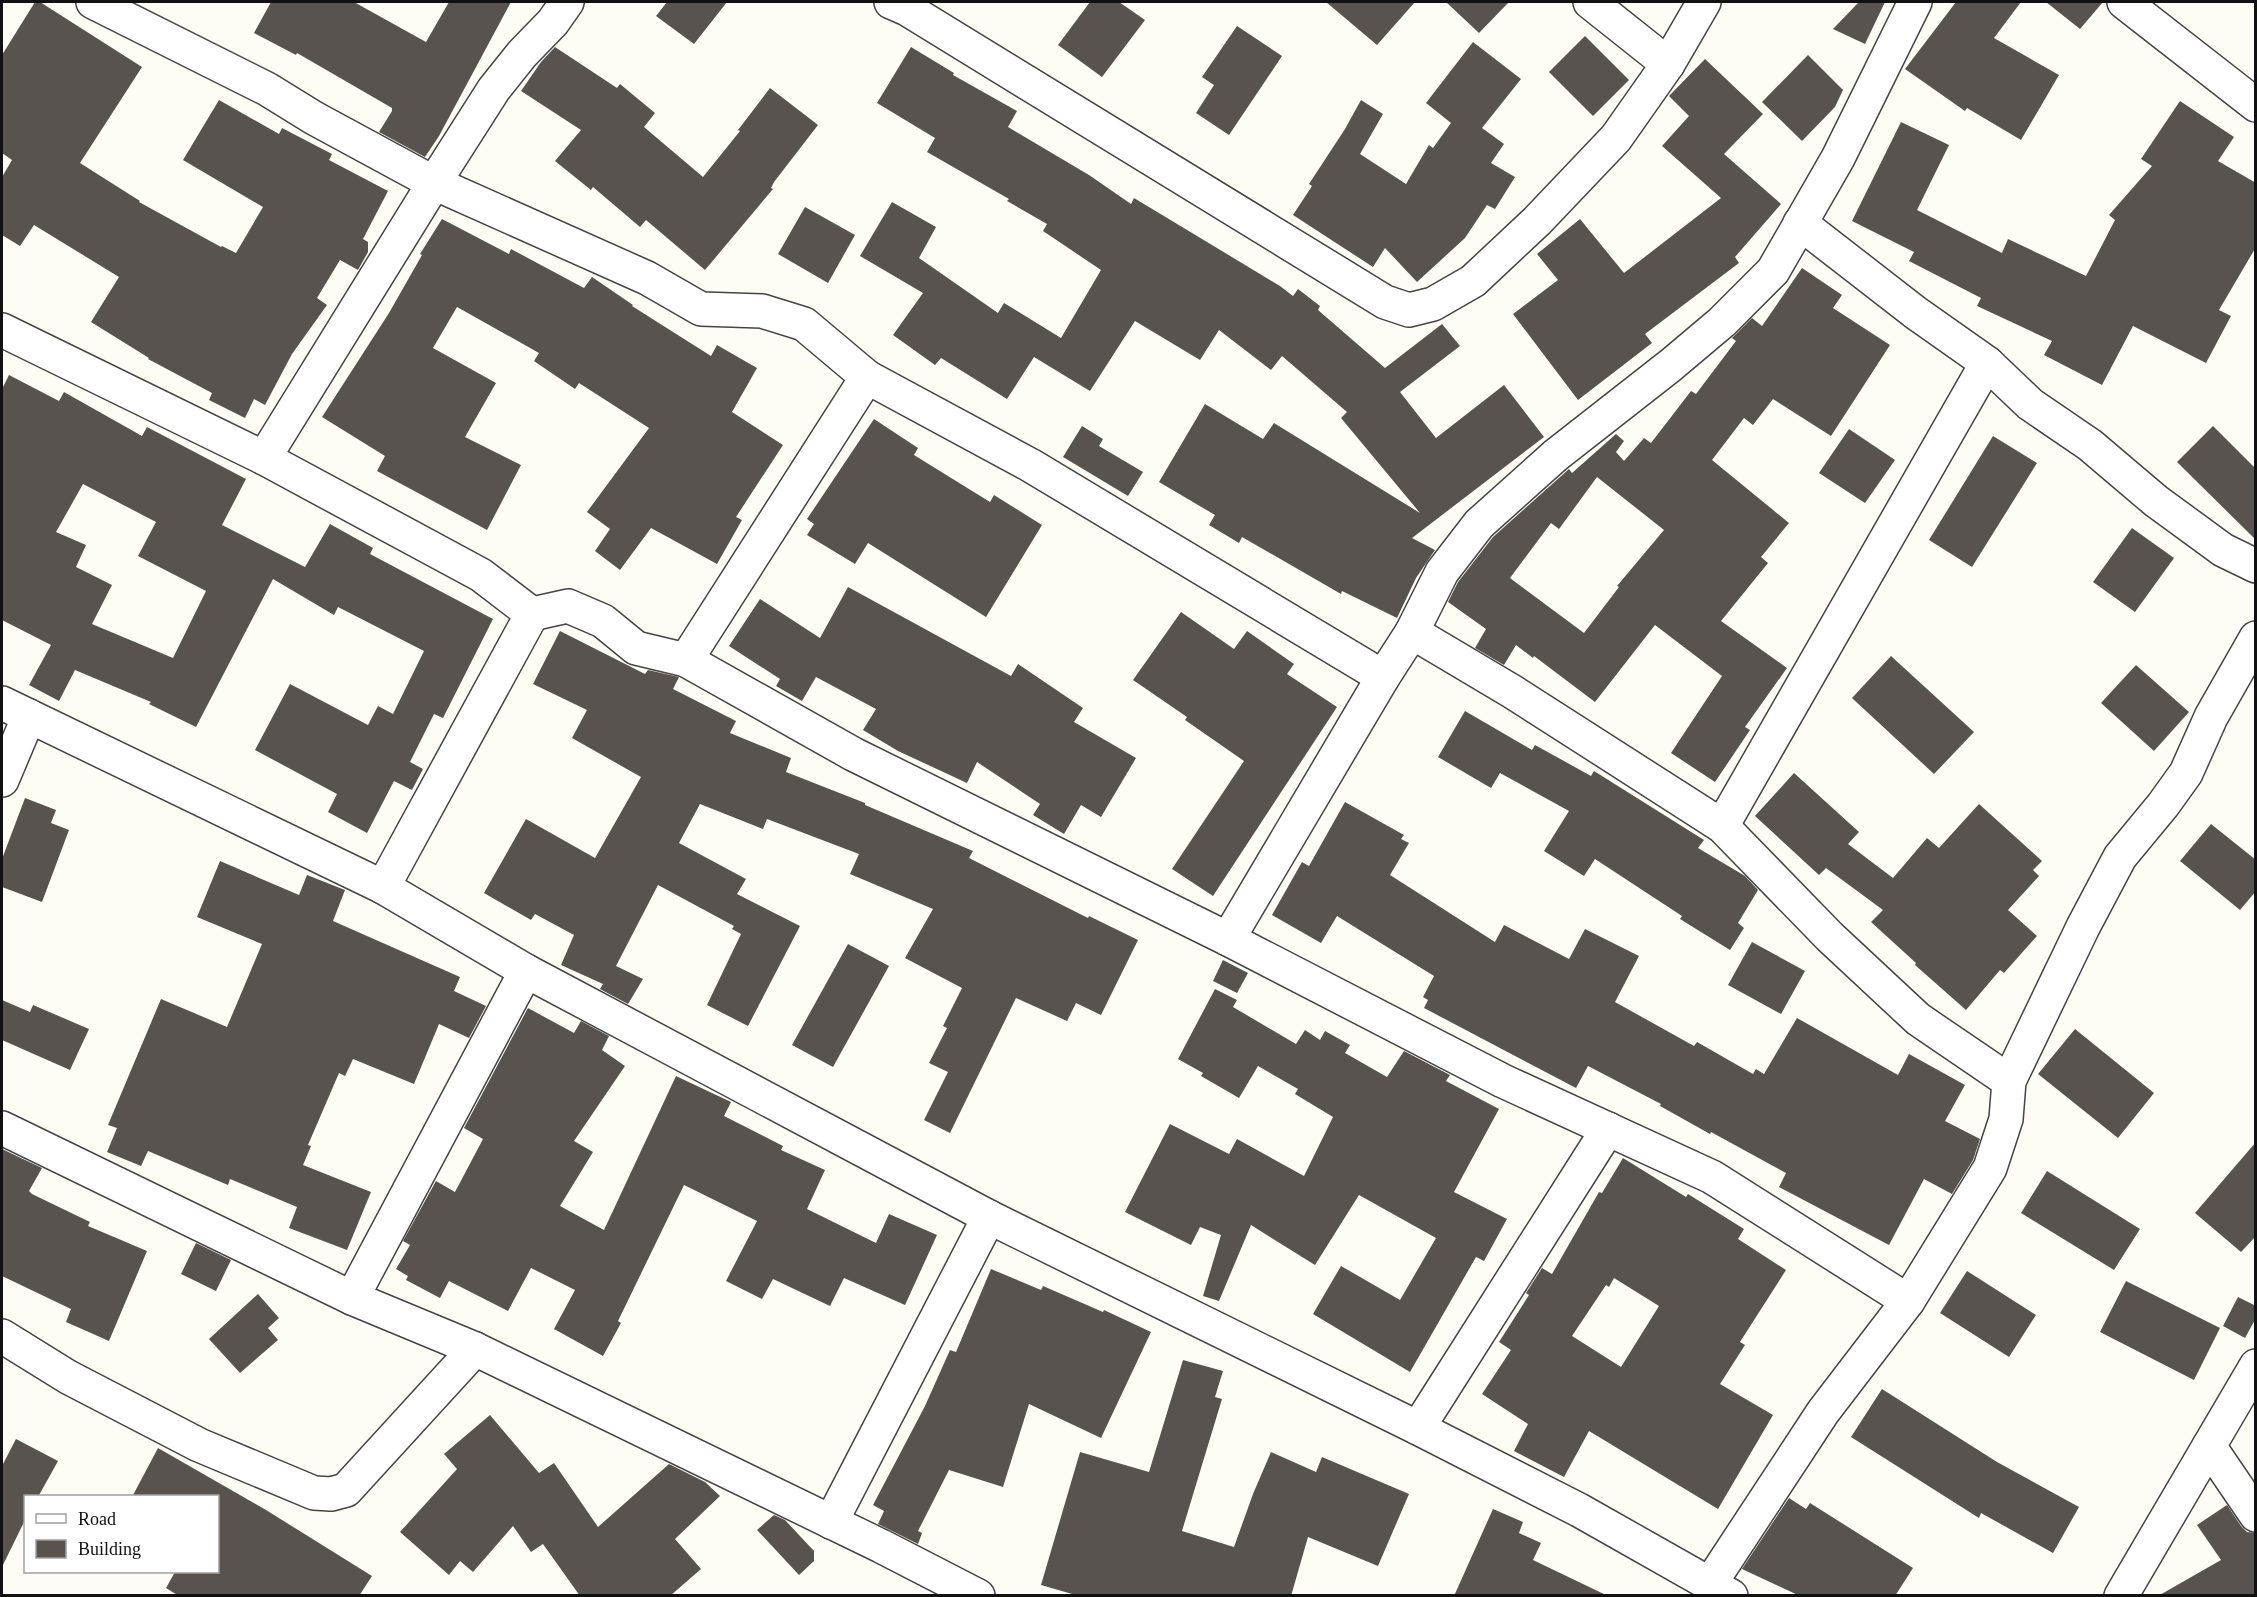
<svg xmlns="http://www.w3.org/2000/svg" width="2257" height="1597" viewBox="0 0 2257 1597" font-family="'Times New Roman',serif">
<rect width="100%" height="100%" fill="#fefdf5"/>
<g fill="#58534e" fill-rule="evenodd">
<path d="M 35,2 L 40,2 L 142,67 L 80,163 L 140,201 L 139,202 L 221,247 L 222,246 L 236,253 L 263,207 L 183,160 L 219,100 L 279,134 L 282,128 L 332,154 L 329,160 L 388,191 L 363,239 L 368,242 L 368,252 L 358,270 L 340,260 L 317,298 L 327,305 L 292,354 L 265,405 L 254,399 L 245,418 L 209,400 L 212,393 L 148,359 L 149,358 L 91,322 L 119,277 L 34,225 L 20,246 L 2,235 L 2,177 L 12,160 L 2,153 L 2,55 Z"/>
<path d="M 271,2 L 354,2 L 426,42 L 449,2 L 511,2 L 439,136 L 425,157 L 379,132 L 392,111 L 392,108 L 297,53 L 296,55 L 254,33 Z"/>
<path d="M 667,2 L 727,2 L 694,44 L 656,16 Z"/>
<path d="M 1090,2 L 1119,2 L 1145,20 L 1102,77 L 1058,45 Z"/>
<path d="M 1326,2 L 1415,2 L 1377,45 Z"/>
<path d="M 1446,2 L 1509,2 L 1479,33 Z"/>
<path d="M 1859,2 L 1885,2 L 1865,44 L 1833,29 Z"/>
<path d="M 1956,2 L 2021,2 L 1994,38 L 2059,75 L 2021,140 L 1967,108 L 1965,111 L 1905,69 Z"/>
<path d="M 2046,2 L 2103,2 L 2080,29 Z"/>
<path d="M 1237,26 L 1282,56 L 1229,135 L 1196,113 L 1214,85 L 1202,77 Z"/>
<path d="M 1585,36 L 1629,80 L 1593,116 L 1549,72 Z"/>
<path d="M 1473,42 L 1521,79 L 1482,128 L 1504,144 L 1491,163 L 1515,177 L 1495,209 L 1487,205 L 1465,238 L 1417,282 L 1385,248 L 1373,267 L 1293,215 L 1312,186 L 1309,184 L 1345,129 L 1361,100 L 1383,114 L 1360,154 L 1406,184 L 1429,145 L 1433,148 L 1451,123 L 1426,103 Z"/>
<path d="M 555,47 L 617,88 L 620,84 L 655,113 L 644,127 L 703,177 L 740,131 L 738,130 L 770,88 L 818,125 L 774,182 L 771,188 L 773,189 L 705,270 L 646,220 L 640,227 L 593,187 L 591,190 L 555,161 L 581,130 L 521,91 L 541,62 Z"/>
<path d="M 911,47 L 954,73 L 953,75 L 1017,111 L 1008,127 L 1089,175 L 1131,204 L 1134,198 L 1280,286 L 1293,296 L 1298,289 L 1320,306 L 1318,310 L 1385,368 L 1442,324 L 1460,346 L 1400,392 L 1436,438 L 1504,385 L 1544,437 L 1412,538 L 1435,550 L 1416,578 L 1397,618 L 1342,591 L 1341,594 L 1242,537 L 1239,543 L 1209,525 L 1215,515 L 1159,482 L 1205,404 L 1263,439 L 1274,423 L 1420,513 L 1341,418 L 1347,412 L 1282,356 L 1271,370 L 1219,330 L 1200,360 L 1135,321 L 1090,391 L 1034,357 L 1007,399 L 941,358 L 935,365 L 893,335 L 923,293 L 860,256 L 892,202 L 936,227 L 919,258 L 998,313 L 1004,303 L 1061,338 L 1101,270 L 1043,231 L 1047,224 L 1007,201 L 1009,199 L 927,152 L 935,138 L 877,103 Z"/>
<path d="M 1808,55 L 1843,90 L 1835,107 L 1802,141 L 1762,102 Z"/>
<path d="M 1705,59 L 1763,114 L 1724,154 L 1781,204 L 1735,257 L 1739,263 L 1645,334 L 1652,343 L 1578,400 L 1513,314 L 1558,280 L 1537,254 L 1580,219 L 1624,273 L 1721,198 L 1662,146 L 1689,116 L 1669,96 Z"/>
<path d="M 2180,101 L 2234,137 L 2218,161 L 2256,183 L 2256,247 L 2219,310 L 2231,316 L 2206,363 L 2133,326 L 2102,385 L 2044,355 L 2052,341 L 1977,306 L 1981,298 L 1909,261 L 1914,252 L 1852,221 L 1901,122 L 1949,145 L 1917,210 L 2002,253 L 2008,239 L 2086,276 L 2115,220 L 2109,215 L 2152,166 L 2141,159 Z"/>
<path d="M 805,207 L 855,235 L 828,283 L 778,254 Z"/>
<path d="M 442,219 L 509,254 L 511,249 L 584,288 L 592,277 L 633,305 L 632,306 L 711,356 L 717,345 L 757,368 L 732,412 L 783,445 L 736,517 L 742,520 L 717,564 L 651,528 L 620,570 L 595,551 L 610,529 L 587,512 L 649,428 L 579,383 L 575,389 L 534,361 L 539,353 L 457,307 L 433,348 L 496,383 L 465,437 L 521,465 L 487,530 L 377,471 L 385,456 L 322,417 L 389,313 L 422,255 L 420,254 Z"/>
<path d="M 1802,268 L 1842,295 L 1833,308 L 1890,345 L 1831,436 L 1773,399 L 1753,425 L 1744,418 L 1712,460 L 1789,523 L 1761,557 L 1768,563 L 1721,621 L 1787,668 L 1745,727 L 1750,730 L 1715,782 L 1671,753 L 1722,676 L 1655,625 L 1595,702 L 1534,656 L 1533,658 L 1516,645 L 1504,665 L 1475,648 L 1486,629 L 1448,602 L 1458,582 L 1493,537 L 1569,469 L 1572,473 L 1616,434 L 1624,441 L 1616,452 L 1624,461 L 1644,438 L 1651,443 L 1691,391 L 1696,394 L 1736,341 L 1732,338 L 1752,318 L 1762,326 ZM 1597,477 L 1664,530 L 1617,586 L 1619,587 L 1584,633 L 1510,578 L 1551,523 L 1559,529 Z"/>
<path d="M 9,375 L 59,401 L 64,392 L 142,436 L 147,427 L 246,479 L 222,525 L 305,567 L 330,524 L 373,548 L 370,554 L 493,619 L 443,718 L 434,714 L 410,762 L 423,769 L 412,790 L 394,781 L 367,833 L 328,812 L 337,794 L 255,750 L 290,684 L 368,725 L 378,706 L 393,714 L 424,651 L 338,607 L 334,615 L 273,579 L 196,727 L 149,704 L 151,702 L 75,670 L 59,701 L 29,685 L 51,645 L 2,620 L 2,389 ZM 83,484 L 156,522 L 138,556 L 206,591 L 173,658 L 92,624 L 112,585 L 76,567 L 86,545 L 56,532 Z"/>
<path d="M 874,419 L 918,448 L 914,455 L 990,502 L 994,495 L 1042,525 L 986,617 L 868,543 L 855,564 L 807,535 L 814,524 L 807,519 Z"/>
<path d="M 1082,426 L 1103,439 L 1099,446 L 1143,472 L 1128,496 L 1063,457 Z"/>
<path d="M 2213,426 L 2256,469 L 2256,540 L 2177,462 Z"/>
<path d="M 1849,429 L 1895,460 L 1865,503 L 1819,473 Z"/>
<path d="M 1993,436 L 2037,463 L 1972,567 L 1929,540 Z"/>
<path d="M 2132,528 L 2174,558 L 2135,612 L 2093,582 Z"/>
<path d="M 848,587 L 1011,676 L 1018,664 L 1083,708 L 1074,722 L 1136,758 L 1101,817 L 1081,805 L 1064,834 L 1033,815 L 1040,804 L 977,762 L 967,783 L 898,751 L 863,730 L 876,709 L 816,677 L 802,701 L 776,686 L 780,679 L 729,646 L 760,599 L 820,638 Z"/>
<path d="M 1181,612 L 1234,649 L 1247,631 L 1294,664 L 1287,674 L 1337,707 L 1213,896 L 1172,869 L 1244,761 L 1185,720 L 1187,717 L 1133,680 Z"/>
<path d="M 560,631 L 645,674 L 648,670 L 679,677 L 673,689 L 736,721 L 730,733 L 791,758 L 786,772 L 865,803 L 865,805 L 973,851 L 969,858 L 1088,918 L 1089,916 L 1138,940 L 1101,1015 L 1076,1003 L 1067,1021 L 1016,998 L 950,1133 L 924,1120 L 948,1072 L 929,1063 L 947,1028 L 943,1026 L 962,988 L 905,958 L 933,909 L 850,874 L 859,854 L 767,819 L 763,829 L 700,804 L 679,843 L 746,879 L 737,894 L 800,926 L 748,1026 L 707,1005 L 741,934 L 732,929 L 734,926 L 658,885 L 616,966 L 643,979 L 628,1004 L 600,989 L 603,984 L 561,965 L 574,935 L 535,914 L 531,920 L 484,893 L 526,819 L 595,858 L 641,777 L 572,738 L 587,710 L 533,684 Z"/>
<path d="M 1891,656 L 1974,732 L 1934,774 L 1852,698 Z"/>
<path d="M 2136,665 L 2189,712 L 2154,751 L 2101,703 Z"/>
<path d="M 1465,711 L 1532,750 L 1535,745 L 1591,776 L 1594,771 L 1704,840 L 1698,848 L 1745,876 L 1758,890 L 1738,923 L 1744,928 L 1730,950 L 1680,919 L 1682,916 L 1595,859 L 1584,876 L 1544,851 L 1569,811 L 1500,773 L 1491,788 L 1438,757 Z"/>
<path d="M 1794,773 L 1859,832 L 1848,844 L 1893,878 L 1927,838 L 1939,848 L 1979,804 L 2042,861 L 2033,870 L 2039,876 L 2008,910 L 2037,936 L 2004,973 L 2000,970 L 1966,1010 L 1915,965 L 1916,963 L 1871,922 L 1883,910 L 1826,868 L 1819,875 L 1755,816 Z"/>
<path d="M 25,798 L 56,810 L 51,823 L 69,830 L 42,902 L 2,887 L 2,859 Z"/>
<path d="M 1345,802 L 1404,835 L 1401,839 L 1409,843 L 1390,875 L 1495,942 L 1504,925 L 1569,959 L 1585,929 L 1639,956 L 1615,1002 L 1694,1046 L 1697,1042 L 1753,1074 L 1756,1069 L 1764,1074 L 1797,1018 L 1898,1075 L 1909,1054 L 1965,1085 L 1945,1121 L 1980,1139 L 1973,1160 L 1952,1194 L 1924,1179 L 1889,1245 L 1779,1187 L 1786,1173 L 1711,1132 L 1710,1134 L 1660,1106 L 1661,1104 L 1588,1066 L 1576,1088 L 1424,1008 L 1428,1000 L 1423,997 L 1434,976 L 1337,916 L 1321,943 L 1272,915 L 1302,862 L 1309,866 Z"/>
<path d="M 2211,824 L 2256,860 L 2256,891 L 2240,910 L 2180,861 Z"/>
<path d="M 220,861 L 299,895 L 307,875 L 345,890 L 333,921 L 460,977 L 454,991 L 486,1006 L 469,1038 L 439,1024 L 414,1084 L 353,1059 L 345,1076 L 339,1073 L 308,1145 L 311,1146 L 303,1165 L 371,1192 L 347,1250 L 289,1228 L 297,1207 L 230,1179 L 228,1185 L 148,1151 L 141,1166 L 107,1152 L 117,1128 L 108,1125 L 161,999 L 227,1027 L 262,944 L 197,917 Z"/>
<path d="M 1752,942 L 1805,971 L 1781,1014 L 1728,985 Z"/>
<path d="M 848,944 L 889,966 L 833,1067 L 792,1045 Z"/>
<path d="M 1223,960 L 1248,973 L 1237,993 L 1213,981 Z"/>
<path d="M 1215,989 L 1237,1000 L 1233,1007 L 1296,1044 L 1305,1030 L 1320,1040 L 1325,1031 L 1350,1045 L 1345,1053 L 1387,1077 L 1404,1051 L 1450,1075 L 1446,1081 L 1499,1109 L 1454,1192 L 1507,1219 L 1484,1261 L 1476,1257 L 1410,1372 L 1313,1314 L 1341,1266 L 1400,1300 L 1436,1238 L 1359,1195 L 1315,1265 L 1251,1225 L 1219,1301 L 1203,1296 L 1221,1235 L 1200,1227 L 1191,1245 L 1125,1212 L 1170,1124 L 1229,1154 L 1237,1139 L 1304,1176 L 1333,1117 L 1295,1094 L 1298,1089 L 1258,1066 L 1239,1098 L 1201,1076 L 1203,1073 L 1178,1059 Z"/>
<path d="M 2,1000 L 30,1012 L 33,1005 L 89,1029 L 70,1070 L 2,1040 Z"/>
<path d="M 528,1008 L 574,1033 L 581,1021 L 609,1036 L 602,1050 L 625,1066 L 574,1141 L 593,1152 L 560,1206 L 604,1230 L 676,1076 L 731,1102 L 724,1116 L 783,1146 L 781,1150 L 825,1170 L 807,1209 L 876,1243 L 889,1214 L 937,1235 L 905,1305 L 844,1278 L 830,1306 L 773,1279 L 762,1299 L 726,1281 L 757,1221 L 684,1185 L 618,1321 L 621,1323 L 603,1356 L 554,1329 L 575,1290 L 531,1268 L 508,1311 L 449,1281 L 440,1298 L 406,1280 L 408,1276 L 396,1269 L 410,1245 L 403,1241 L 436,1181 L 455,1192 L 483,1139 L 464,1128 Z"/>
<path d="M 2075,1029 L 2154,1093 L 2118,1138 L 2038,1074 Z"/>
<path d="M 2256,1142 L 2256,1236 L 2241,1252 L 2195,1213 Z"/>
<path d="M 2,1149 L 42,1168 L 29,1191 L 32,1194 L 90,1222 L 88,1226 L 147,1251 L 109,1341 L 66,1322 L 71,1309 L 2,1276 Z"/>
<path d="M 1623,1158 L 1686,1197 L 1688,1194 L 1744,1229 L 1738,1239 L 1786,1270 L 1740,1342 L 1745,1345 L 1720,1384 L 1773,1415 L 1718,1509 L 1589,1431 L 1564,1477 L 1514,1451 L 1528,1424 L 1482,1394 L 1511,1350 L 1499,1342 L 1529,1295 L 1526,1293 L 1542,1268 L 1552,1274 L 1599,1192 L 1602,1193 ZM 1614,1278 L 1659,1306 L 1621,1367 L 1572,1336 L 1606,1285 L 1609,1287 Z"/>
<path d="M 2047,1171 L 2140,1229 L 2114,1270 L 2021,1213 Z"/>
<path d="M 196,1243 L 231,1260 L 216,1291 L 181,1274 Z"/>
<path d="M 991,1269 L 1041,1290 L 1043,1286 L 1103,1312 L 1104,1310 L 1151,1332 L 1101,1438 L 1029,1404 L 1003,1487 L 949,1470 L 918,1531 L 922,1533 L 918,1544 L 878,1524 L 884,1511 L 873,1505 L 925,1406 L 950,1350 L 956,1352 Z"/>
<path d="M 1967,1271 L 2036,1315 L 2009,1357 L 1940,1313 Z"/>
<path d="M 2126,1281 L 2220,1328 L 2194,1380 L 2100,1332 Z"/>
<path d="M 258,1294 L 279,1318 L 268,1328 L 278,1340 L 240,1373 L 209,1339 Z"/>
<path d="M 2238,1297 L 2256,1306 L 2256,1318 L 2245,1338 L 2223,1326 Z"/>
<path d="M 1183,1360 L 1223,1371 L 1215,1397 L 1222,1399 L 1182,1531 L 1234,1547 L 1253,1494 L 1271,1452 L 1316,1472 L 1322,1457 L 1409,1494 L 1378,1566 L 1308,1537 L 1291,1596 L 1079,1596 L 1041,1585 L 1080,1452 L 1149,1472 Z"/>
<path d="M 1882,1389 L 1997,1462 L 2079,1507 L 2053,1553 L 1981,1513 L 1979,1518 L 1851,1437 Z"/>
<path d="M 490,1415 L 539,1473 L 554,1463 L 598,1527 L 669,1464 L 705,1482 L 720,1496 L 675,1539 L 701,1569 L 670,1596 L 580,1596 L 543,1544 L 531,1552 L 513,1526 L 473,1572 L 460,1561 L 449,1575 L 400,1532 L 457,1469 L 444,1454 Z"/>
<path d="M 16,1439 L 58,1461 L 38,1497 L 26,1497 L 26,1518 L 2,1567 L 2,1466 Z"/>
<path d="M 158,1448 L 266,1510 L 372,1576 L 359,1596 L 179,1596 L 166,1588 L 175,1572 L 218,1572 L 218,1497 L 132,1497 Z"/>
<path d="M 1789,1498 L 1806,1509 L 1810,1503 L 1913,1568 L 1895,1596 L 1800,1596 L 1742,1569 Z"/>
<path d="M 2227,1505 L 2241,1526 L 2247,1532 L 2256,1533 L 2256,1596 L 2158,1596 L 2221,1560 L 2197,1525 Z"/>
<path d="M 1493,1509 L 1523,1522 L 1519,1533 L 1541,1543 L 1533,1560 L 1608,1596 L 1454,1596 Z"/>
<path d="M 774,1515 L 785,1520 L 814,1551 L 814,1561 L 799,1575 L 757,1530 Z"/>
</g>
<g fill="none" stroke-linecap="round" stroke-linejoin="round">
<defs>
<g id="minor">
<path d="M 93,2 L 267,89 L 314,118 L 434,183 L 647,278 L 701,309 L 762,311 L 804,324 L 867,377 L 1030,465 L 1383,677"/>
<path d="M 891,2 L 907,9 L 1385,302 L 1409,310 L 1433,304 L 1473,281 L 1537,221 L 1616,138 L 1668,64 L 1704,2"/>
<path d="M 1590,2 L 1668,64"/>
<path d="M 2124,2 L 2256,105"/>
<path d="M 1800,223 L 1916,313 L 1987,363 L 2030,404 L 2090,445 L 2156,501 L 2223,550 L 2256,566"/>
<path d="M 2,330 L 264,458 L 481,575 L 532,614 L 568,606 L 603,621 L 636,648 L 686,660 L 853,754 L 1228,939 L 1503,1081 L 1712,1177 L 1908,1301"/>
<path d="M 264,458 L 434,183 L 494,89 L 522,54 L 553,22 L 567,2"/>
<path d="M 1412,632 L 1513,692 L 1722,826 L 1830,937 L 1918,1019 L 2009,1081"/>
<path d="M 686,660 L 867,377"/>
<path d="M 2,703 L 383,887 L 526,971 L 989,1217 L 1418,1428 L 1579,1510 L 1731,1596"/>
<path d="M 2,780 L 29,716"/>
<path d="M 1722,826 L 1987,363"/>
<path d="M 383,887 L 532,614"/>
<path d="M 1228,939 L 1383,677 L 1412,632 L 1442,572 L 1479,524 L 1556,455 L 1671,365 L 1722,322 L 1773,271 L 1838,158 L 1915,2"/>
<path d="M 2,1128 L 352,1298 L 475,1349 L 881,1546 L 978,1596"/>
<path d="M 352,1298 L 526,971"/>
<path d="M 2,1336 L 68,1377 L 199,1445 L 314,1493 L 331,1494 L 346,1490 L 475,1349"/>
<path d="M 1418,1428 L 1608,1129"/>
<path d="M 2209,1446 L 2256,1515"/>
<path d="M 831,1522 L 989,1217"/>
<path d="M 1710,1584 L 1823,1412 L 1908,1301 L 1990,1168 L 2006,1119 L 2009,1081 L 2083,927 L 2120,857 L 2163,805 L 2186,773 L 2211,717 L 2256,638"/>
<path d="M 2121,1596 L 2256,1366"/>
</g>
</defs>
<use href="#minor" stroke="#444" stroke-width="36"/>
<use href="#minor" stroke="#fff" stroke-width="33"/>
</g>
<rect width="2257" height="1597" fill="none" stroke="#111111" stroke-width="6"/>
<rect x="24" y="1495" width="195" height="78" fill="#ffffff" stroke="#a0a0a0" stroke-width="1.5"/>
<rect x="36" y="1514" width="30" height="9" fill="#ffffff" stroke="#a0a0a0" stroke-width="1.5"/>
<text x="78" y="1525" font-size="18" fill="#111111">Road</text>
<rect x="36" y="1540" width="30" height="18" fill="#58534e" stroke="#a0a0a0" stroke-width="1.5"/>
<text x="78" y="1555" font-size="18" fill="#111111">Building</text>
</svg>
